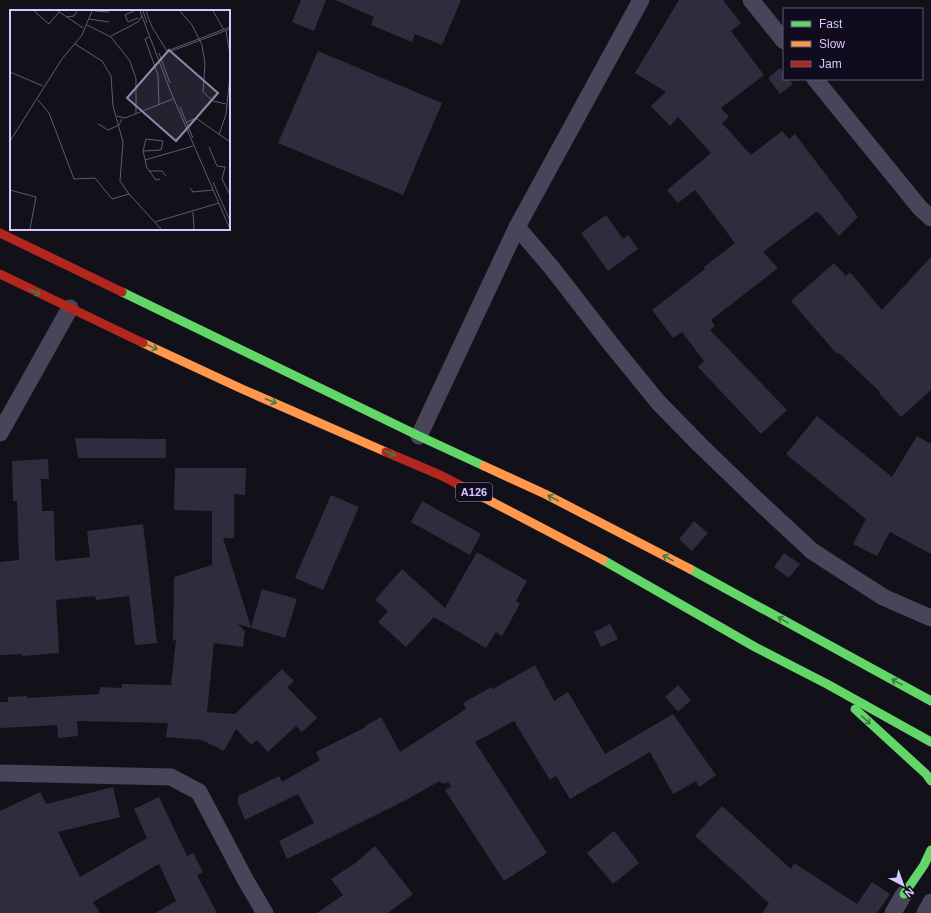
<svg xmlns="http://www.w3.org/2000/svg" width="931" height="913" viewBox="0 0 931 913" font-family="Arial,sans-serif">
<rect width="100%" height="100%" fill="#121019"/>
<g fill="#312c3d">
<path d="M 301,0 L 326,0 L 314,31 L 292,22 Z"/>
<path d="M 335,0 L 461,0 L 442,45 L 415,34 L 412,42 L 371,25 L 374,17 Z"/>
<path d="M 679,0 L 723,0 L 741,23 L 731,31 L 764,75 L 721,108 L 729,117 L 722,123 L 751,155 L 782,131 L 789,139 L 795,134 L 858,217 L 839,236 L 818,212 L 817,213 L 816,212 L 763,252 L 778,268 L 711,320 L 715,326 L 710,330 L 787,410 L 761,434 L 698,367 L 704,361 L 682,332 L 673,338 L 652,310 L 705,269 L 704,267 L 735,243 L 695,190 L 678,203 L 667,190 L 711,153 L 678,117 L 670,126 L 651,106 L 666,92 L 635,73 Z"/>
<path d="M 318,51 L 442,103 L 403,195 L 278,143 Z"/>
<path d="M 780,68 L 784,72 L 784,79 L 789,79 L 793,84 L 780,94 L 768,78 Z"/>
<path d="M 606,215 L 623,239 L 628,235 L 638,249 L 608,271 L 581,233 Z"/>
<path d="M 931,257 L 931,390 L 901,417 L 879,393 L 880,392 L 839,353 L 837,354 L 791,301 L 834,263 L 846,276 L 850,272 L 882,310 Z"/>
<path d="M 817,416 L 892,477 L 917,436 L 931,444 L 931,554 L 890,532 L 877,556 L 853,544 L 866,519 L 786,454 Z"/>
<path d="M 75,438 L 166,439 L 166,458 L 78,458 Z"/>
<path d="M 48,459 L 49,479 L 41,479 L 42,511 L 54,511 L 55,561 L 90,557 L 87,531 L 143,524 L 157,643 L 135,645 L 129,596 L 96,600 L 95,596 L 56,600 L 59,653 L 22,656 L 22,654 L 0,655 L 0,562 L 19,560 L 17,501 L 13,501 L 12,461 Z"/>
<path d="M 175,468 L 246,468 L 245,495 L 234,494 L 234,538 L 223,538 L 251,627 L 262,589 L 297,599 L 285,638 L 238,624 L 245,631 L 243,647 L 214,643 L 207,712 L 235,714 L 282,669 L 294,681 L 287,687 L 317,718 L 302,732 L 296,726 L 268,752 L 257,740 L 251,745 L 236,729 L 224,751 L 202,740 L 166,737 L 168,723 L 77,721 L 78,736 L 58,738 L 57,725 L 0,728 L 0,702 L 8,702 L 8,697 L 27,696 L 27,698 L 99,694 L 100,687 L 122,688 L 122,684 L 171,685 L 176,640 L 173,641 L 174,577 L 212,565 L 212,511 L 174,510 Z"/>
<path d="M 331,495 L 359,507 L 323,590 L 295,578 Z"/>
<path d="M 422,501 L 481,534 L 470,555 L 411,522 Z"/>
<path d="M 694,521 L 708,533 L 692,551 L 679,539 Z"/>
<path d="M 477,552 L 527,581 L 516,601 L 520,604 L 502,636 L 496,632 L 486,648 L 434,617 L 406,647 L 378,622 L 388,611 L 375,600 L 402,569 L 445,608 Z"/>
<path d="M 784,553 L 800,564 L 789,578 L 774,567 Z"/>
<path d="M 610,624 L 618,639 L 601,647 L 594,632 Z"/>
<path d="M 535,665 L 554,701 L 568,692 L 605,754 L 673,714 L 716,775 L 699,787 L 696,781 L 673,794 L 650,752 L 570,799 L 556,776 L 550,780 L 514,721 L 475,742 L 547,853 L 504,881 L 445,790 L 451,786 L 448,782 L 442,784 L 440,781 L 402,802 L 287,859 L 279,841 L 314,823 L 298,794 L 245,820 L 238,803 L 238,796 L 279,776 L 282,782 L 320,760 L 316,752 L 366,727 L 365,726 L 381,717 L 400,752 L 466,709 L 463,703 L 492,687 L 493,689 Z"/>
<path d="M 678,685 L 691,700 L 678,712 L 665,697 Z"/>
<path d="M 113,787 L 120,817 L 58,832 L 80,877 L 147,838 L 134,809 L 159,797 L 187,856 L 193,853 L 203,872 L 197,875 L 217,913 L 155,913 L 176,901 L 159,864 L 93,902 L 100,913 L 0,913 L 0,811 L 40,792 L 46,804 Z"/>
<path d="M 722,806 L 791,869 L 794,863 L 857,904 L 872,882 L 890,894 L 877,913 L 762,913 L 769,903 L 695,836 Z"/>
<path d="M 614,831 L 639,863 L 613,884 L 587,853 Z"/>
<path d="M 375,846 L 413,894 L 388,913 L 317,913 L 343,895 L 331,879 L 354,864 Z"/>
</g>
<g fill="none" stroke-linecap="round" stroke-linejoin="round">
<g stroke="#48445a" stroke-width="17">
<path d="M 751,0 L 784,41"/>
<path d="M 815,79 L 920,208 L 931,218"/>
<path d="M 517,227 L 552,268 L 610,343 L 658,402 L 700,445 L 756,499 L 812,551 L 883,597 L 931,618"/>
<path d="M 0,433 L 70,308"/>
<path d="M 419,436 L 517,227 L 641,0"/>
<path d="M 0,773 L 171,777 L 199,792 L 246,881 L 265,913"/>
<path d="M 893,913 L 904,894"/>
<path d="M 925,913 L 931,902"/>
</g>
<g stroke="#63d668" stroke-width="9">
<path d="M 122,292 L 419,436 L 484,466"/>
<path d="M 603,560 L 755,647 L 827,684 L 931,742"/>
<path d="M 690,569 L 931,701"/>
<path d="M 855,709 L 926,774 L 931,781"/>
<path d="M 904,894 L 924,865 L 931,850"/>
</g>
<g stroke="#ff974d" stroke-width="9">
<path d="M 143,343 L 242,389 L 386,452"/>
<path d="M 484,466 L 545,494 L 690,569"/>
<path d="M 477,494 L 603,560"/>
</g>
<g stroke="#b3261e" stroke-width="9">
<path d="M 0,233 L 122,292"/>
<path d="M 0,274 L 143,343"/>
<path d="M 386,452 L 440,475 L 477,494"/>
</g>
</g>
<defs><path id="oneway-shaft" d="M-6 0H5M1.5-3L5.5 0L1.5 3" fill="none" stroke-width="1.6" stroke-linecap="round" stroke-linejoin="round"/></defs>
<g stroke="#3e7b46">
<use href="#oneway-shaft" transform="translate(35 292) rotate(26)"/>
<use href="#oneway-shaft" transform="translate(152 347) rotate(25)"/>
<use href="#oneway-shaft" transform="translate(271 401) rotate(23)"/>
<use href="#oneway-shaft" transform="translate(390 453) rotate(23)"/>
<use href="#oneway-shaft" transform="translate(553 498) rotate(-153)"/>
<use href="#oneway-shaft" transform="translate(668 558) rotate(-153)"/>
<use href="#oneway-shaft" transform="translate(783 620) rotate(-151)"/>
<use href="#oneway-shaft" transform="translate(897 682) rotate(-151)"/>
<use href="#oneway-shaft" transform="translate(866 720) rotate(43)"/>
</g>
<g text-anchor="middle" dominant-baseline="central" stroke-width="3.5" stroke-linejoin="round" paint-order="stroke">
<rect fill="#110c1d" stroke="#9c90bb" stroke-width="1" x="456" y="483" width="36" height="18" rx="3"/>
<g font-size="11" font-weight="bold" fill="#d7c8ff">
<text x="474" y="492">A126</text>
</g>
</g>
<g transform="translate(10 10)">
<rect width="220" height="220" fill="#121019"/>
<path fill="none" stroke="#615a75" stroke-width="1" d="M 24,1 L 39,14 L 49,2M 48,1 L 73,18M 85,1 L 99,2M 124,1 L 115,5 L 118,12 L 128,8M 130,1 L 160,80 L 220,219M 133,1 L 137,13M 136,1 L 142,17 L 157,41 L 220,17M 170,1 L 182,15 L 192,35 L 195,54 L 193,82 L 203,91 L 216,94M 203,1 L 214,20M 56,7 L 64,6 L 67,1M 79,9 L 99,12M 77,15 L 101,27 L 120,51 L 126,69 L 126,104M 216,21 L 220,44M 101,26 L 128,12 L 132,6M 139,27 L 135,29 L 148,65 L 149,95M 65,34 L 92,51 L 101,66 L 103,96 L 113,132 L 110,171 L 119,184M 159,42 L 220,19M 149,43 L 160,73M 0,62 L 33,76M 28,90 L 39,103 L 64,169 L 85,168 L 102,189 L 119,184 L 151,219M 170,97 L 183,128M 107,106 L 115,108 L 163,89M 177,112 L 186,108 L 220,132M 88,114 L 98,120 L 109,115 L 112,109M 209,125 L 216,104 L 220,66M 0,131 L 52,49 L 72,25 L 82,1M 199,137 L 207,156 L 215,157 L 212,169 L 220,185M 133,141 L 151,140 L 153,131 L 136,129 L 133,141 L 137,158 L 146,170 L 150,169M 135,150 L 183,136M 139,161 L 152,161 L 156,166M 203,172 L 220,211M 180,178 L 183,182 L 203,180M 0,180 L 26,187 L 20,219M 183,202 L 184,219M 145,212 L 209,193"/>
<path fill="#9288ae" fill-opacity="0.15" stroke="#9288ae" stroke-width="2" d="M 159,40 L 208,83 L 166,131 L 117,88 Z"/>
<rect width="220" height="220" fill="none" stroke="#d7c8ff" stroke-width="2"/>
</g>
<rect x="783" y="8" width="140" height="72" fill="#110c1d" stroke="#605777"/>
<rect x="791" y="21" width="20" height="6" fill="#63d668" stroke="#605777"/>
<text x="819" y="28" font-size="12" fill="#d7c8ff">Fast</text>
<rect x="791" y="41" width="20" height="6" fill="#ff974d" stroke="#605777"/>
<text x="819" y="48" font-size="12" fill="#d7c8ff">Slow</text>
<rect x="791" y="61" width="20" height="6" fill="#b3261e" stroke="#605777"/>
<text x="819" y="68" font-size="12" fill="#d7c8ff">Jam</text>
<g transform="translate(903 885) rotate(139)" stroke="#110c1d" stroke-width="3" paint-order="stroke">
<path d="M0-3L7 15L0 10L-7 15Z" fill="#d7c8ff"/>
<text y="-6" font-size="11" font-weight="bold" text-anchor="middle" fill="#d7c8ff">N</text>
</g>
</svg>
